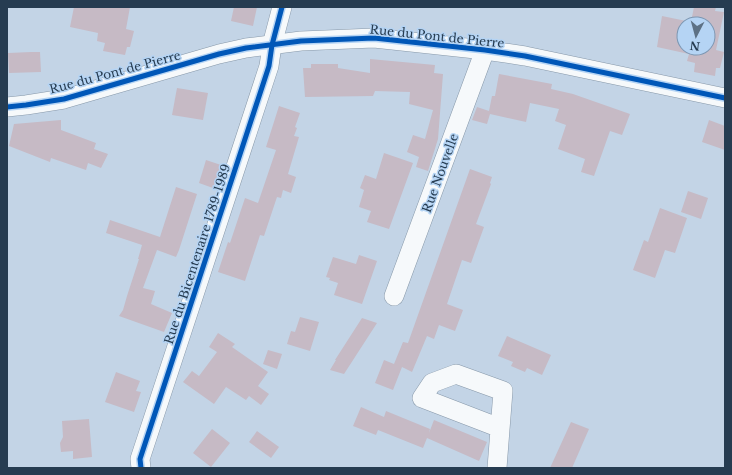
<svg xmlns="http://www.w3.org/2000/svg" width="732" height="475" viewBox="0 0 732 475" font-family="'Libre Baskerville',serif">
<rect width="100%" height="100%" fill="#c3d4e6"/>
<g fill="#c6bac5" fill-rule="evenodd">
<path d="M 74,7 L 130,7 L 126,29 L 134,31 L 130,47 L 127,47 L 125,55 L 103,51 L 105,43 L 97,41 L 98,33 L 70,27 Z"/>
<path d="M 234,7 L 257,7 L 253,26 L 231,21 Z"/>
<path d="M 694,7 L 716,7 L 715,11 L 724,12 L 716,50 L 724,52 L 720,68 L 716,68 L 715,76 L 694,72 L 695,63 L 687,61 L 689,54 L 657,47 L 662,16 L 691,22 ZM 684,24 L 708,24 L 708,48 L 684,48 Z"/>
<path d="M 31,52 L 40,52 L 41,72 L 9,73 L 8,53 Z"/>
<path d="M 370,59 L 435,65 L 434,73 L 443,74 L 438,139 L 428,171 L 416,167 L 419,157 L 407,152 L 413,135 L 425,139 L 433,110 L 409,104 L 410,92 L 375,91 L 373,96 L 305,97 L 303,68 L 311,68 L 311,64 L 338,64 L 338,68 L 370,73 Z"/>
<path d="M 499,74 L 552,84 L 551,89 L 573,94 L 630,114 L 622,135 L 610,131 L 594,176 L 581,172 L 585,159 L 558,149 L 566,125 L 555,121 L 559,109 L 530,103 L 526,122 L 490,114 L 487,124 L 472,120 L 477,107 L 489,111 L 492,96 L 495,96 Z"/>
<path d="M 177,88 L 208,93 L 203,120 L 172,115 Z"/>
<path d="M 279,106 L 300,113 L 295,127 L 297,128 L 294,136 L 299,137 L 288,174 L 296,177 L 291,193 L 283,190 L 281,198 L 277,197 L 264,236 L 260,235 L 245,281 L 218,272 L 228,242 L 230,243 L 245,198 L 258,203 L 276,150 L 266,147 Z"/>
<path d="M 61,120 L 61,130 L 96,143 L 94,149 L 108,154 L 101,168 L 88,163 L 86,170 L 51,158 L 50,162 L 9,146 L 14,124 Z"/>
<path d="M 709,120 L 725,126 L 725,150 L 702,142 Z"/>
<path d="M 384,153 L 413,163 L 389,229 L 367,222 L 371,211 L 359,207 L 364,190 L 360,188 L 365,175 L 376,179 Z"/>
<path d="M 206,160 L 221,165 L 213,188 L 199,183 Z"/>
<path d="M 470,169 L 492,177 L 490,183 L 491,184 L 476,224 L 484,227 L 471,263 L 462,260 L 447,304 L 463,310 L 455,331 L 439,325 L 434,339 L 427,336 L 412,372 L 402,367 L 393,390 L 375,383 L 384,360 L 394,364 L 403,342 L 408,343 Z"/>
<path d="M 176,187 L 197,194 L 179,250 L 176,257 L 157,250 L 143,288 L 155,291 L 151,304 L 172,313 L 164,332 L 119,316 L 123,310 L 127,296 L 139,259 L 138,259 L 142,245 L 106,233 L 110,220 L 160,237 Z"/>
<path d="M 688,191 L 708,198 L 701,219 L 681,212 Z"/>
<path d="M 660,208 L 687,218 L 675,253 L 665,250 L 655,278 L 633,270 L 644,240 L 648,242 Z"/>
<path d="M 359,255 L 377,261 L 362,304 L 334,295 L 338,283 L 329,280 L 330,278 L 326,277 L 333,257 L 356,264 Z"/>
<path d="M 300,317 L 319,322 L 310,351 L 287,344 L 291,331 L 295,332 Z"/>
<path d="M 362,318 L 377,323 L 344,374 L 330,370 L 336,360 L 335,360 Z"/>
<path d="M 218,333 L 235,344 L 232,347 L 268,372 L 258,386 L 269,394 L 261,405 L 249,396 L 246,400 L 226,387 L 214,404 L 183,382 L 192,371 L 199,376 L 217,352 L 209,347 Z"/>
<path d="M 507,336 L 551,355 L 542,375 L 527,368 L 525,372 L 511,366 L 513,362 L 498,356 Z"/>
<path d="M 268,350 L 282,354 L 277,369 L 263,364 Z"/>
<path d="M 116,372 L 140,381 L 136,391 L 141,392 L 134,412 L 105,402 Z"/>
<path d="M 361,407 L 384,417 L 386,411 L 430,429 L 429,433 L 434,420 L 487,442 L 479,461 L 427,438 L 423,448 L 378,430 L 376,435 L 353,426 Z"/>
<path d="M 89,419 L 92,457 L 73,459 L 73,451 L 61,452 L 60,443 L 63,437 L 62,421 Z"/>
<path d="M 571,422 L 589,429 L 572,468 L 550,468 Z"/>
<path d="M 212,429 L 230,443 L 211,467 L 193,453 Z"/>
<path d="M 257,431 L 279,447 L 271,458 L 249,442 Z"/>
</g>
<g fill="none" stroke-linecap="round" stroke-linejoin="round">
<defs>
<g id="minor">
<path d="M 7,107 L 26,105 L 64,99 L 219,54 L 246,48 L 301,41 L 374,38 L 485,50 L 525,56 L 725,98"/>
<path d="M 394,296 L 485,50"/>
<path d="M 141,468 L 140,459 L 269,66 L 272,45 L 282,7"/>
<path d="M 497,468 L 503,391 L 456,374 L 432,383 L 422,398 L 500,428"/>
</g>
</defs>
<use href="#minor" stroke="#8798a9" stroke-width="20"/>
<use href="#minor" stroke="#f6f9fb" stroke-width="19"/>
<defs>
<g id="cycleway">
<path d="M 7,107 L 26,105 L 64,99 L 219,54 L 246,48 L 301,41 L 374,38 L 485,50 L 525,56 L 725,98"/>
<path d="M 141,468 L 140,459 L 269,66 L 272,45 L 282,7"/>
</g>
</defs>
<use href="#cycleway" stroke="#b5d4f4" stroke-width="8"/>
<use href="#cycleway" stroke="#0057b8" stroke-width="5"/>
</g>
<g text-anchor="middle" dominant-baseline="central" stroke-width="3" stroke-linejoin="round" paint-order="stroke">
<g font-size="12" fill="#263c51" stroke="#b5d4f4">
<text transform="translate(437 36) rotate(6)">Rue du Pont de Pierre</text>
<text transform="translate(115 72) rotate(-15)">Rue du Pont de Pierre</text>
<text transform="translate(440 173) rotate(-70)">Rue Nouvelle</text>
<text transform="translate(197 254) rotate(-72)">Rue du Bicentenaire 1789-1989</text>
</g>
</g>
<rect width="732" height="475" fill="none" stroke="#263c51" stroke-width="16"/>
<g transform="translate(696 36) rotate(186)"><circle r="19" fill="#b5d4f4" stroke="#7c97b3"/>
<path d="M0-3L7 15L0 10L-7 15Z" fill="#5d7185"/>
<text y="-6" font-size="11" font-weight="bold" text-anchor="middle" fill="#263c51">N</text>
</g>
</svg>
